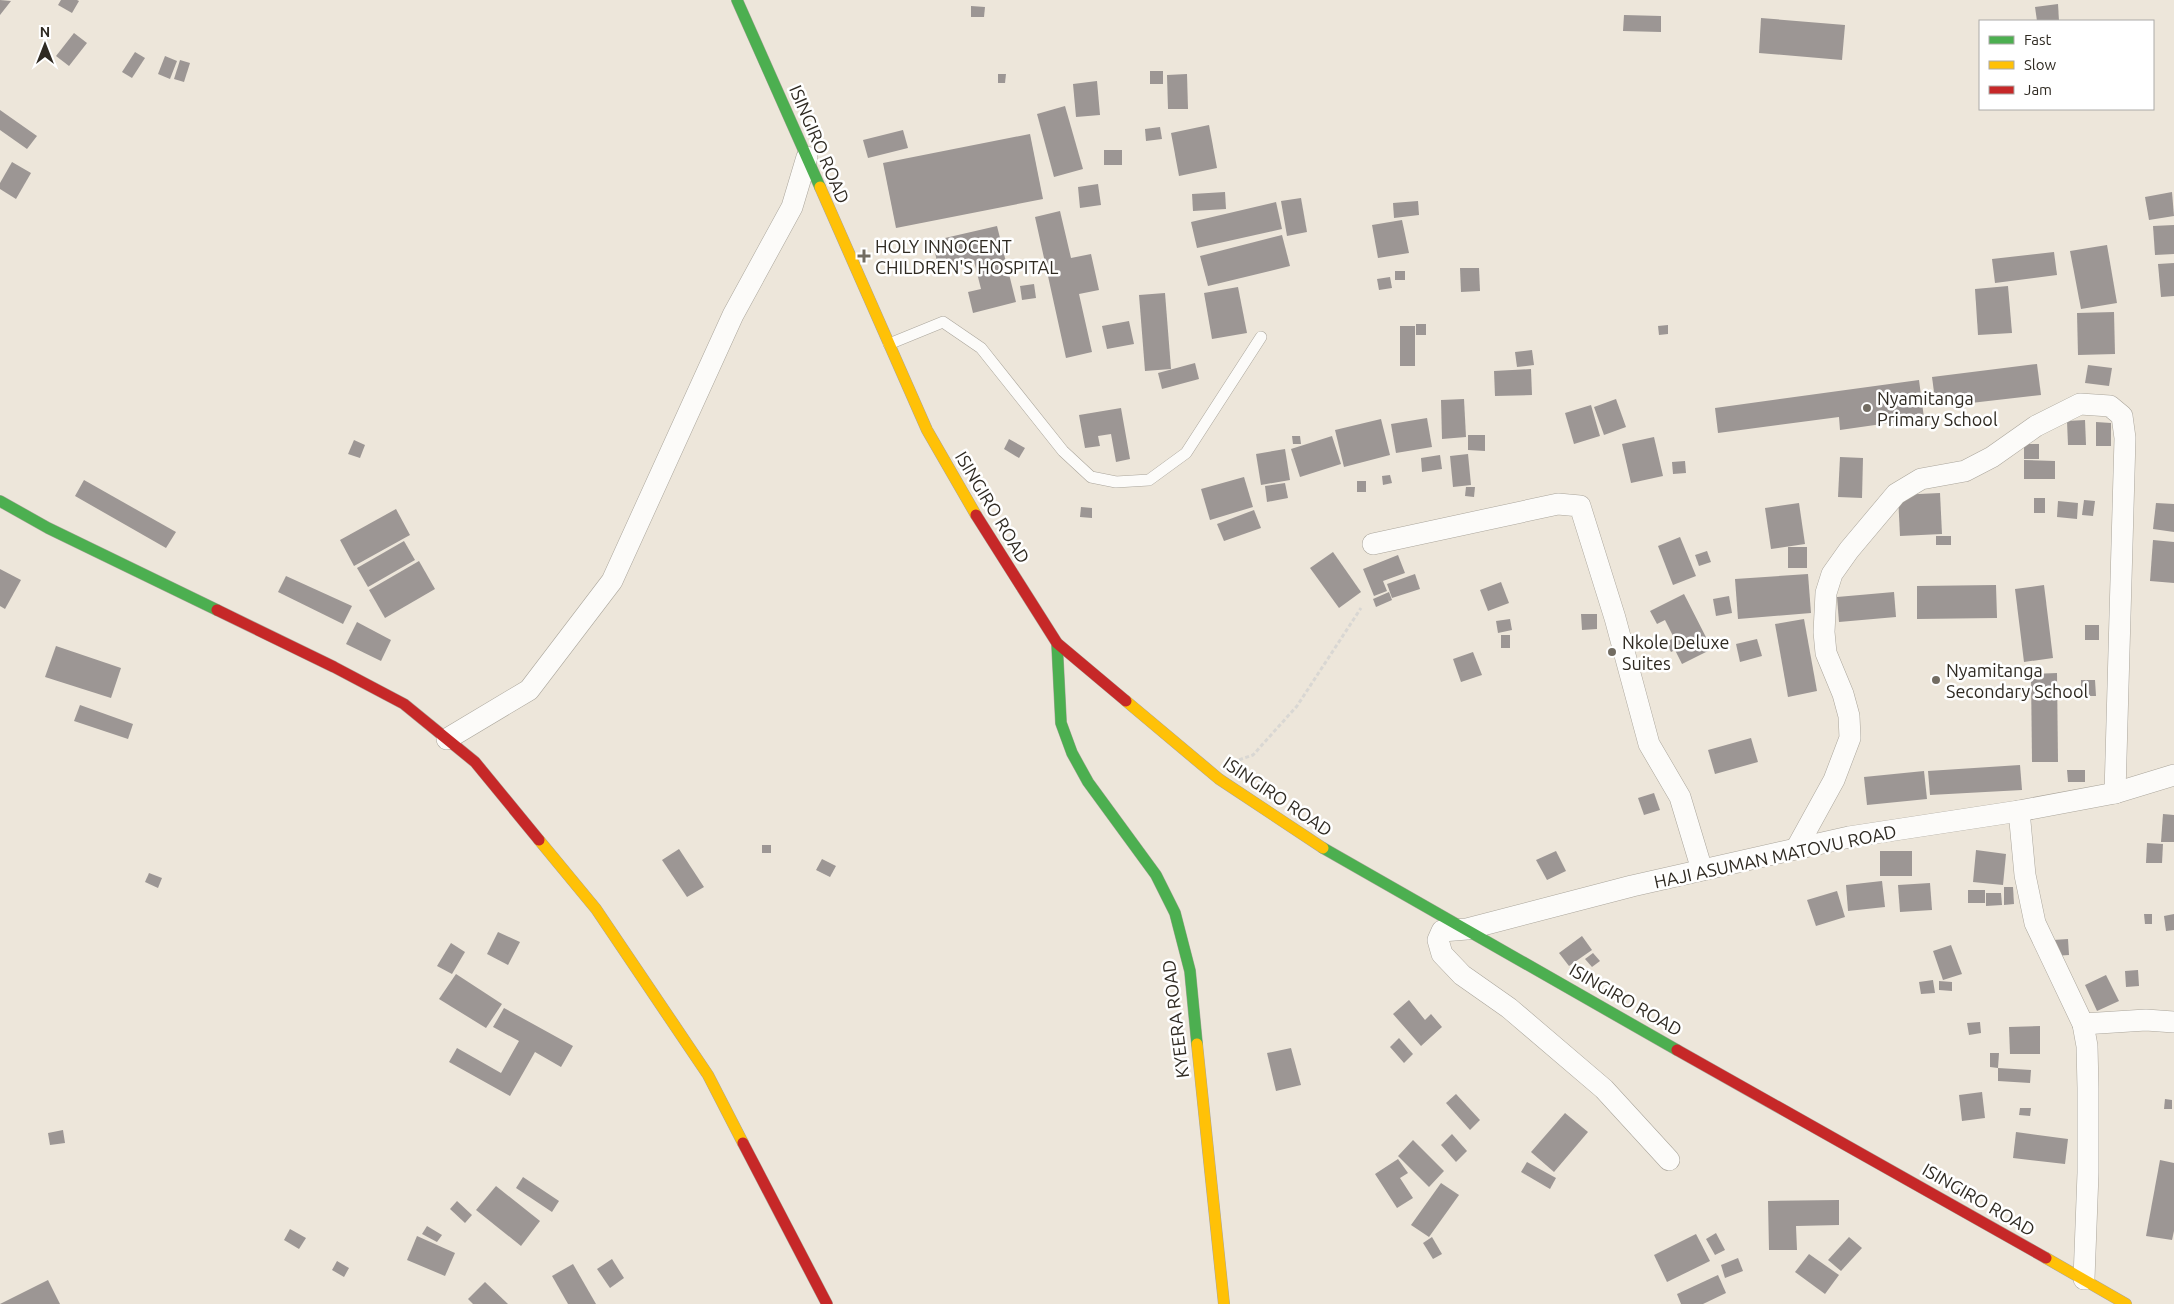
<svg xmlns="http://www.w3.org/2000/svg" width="2174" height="1304" viewBox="0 0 2174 1304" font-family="Ubuntu,sans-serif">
<rect width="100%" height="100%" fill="#ede6da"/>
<g fill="#9c9694">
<path d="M 0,0 L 11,1 L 0,15 Z"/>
<path d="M 61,0 L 77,0 L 79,1 L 72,13 L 58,5 Z"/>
<path d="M 2058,4 L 2059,21 L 2037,21 L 2035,7 Z"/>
<path d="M 971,6 L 985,7 L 984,17 L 971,17 Z"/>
<path d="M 1624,15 L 1661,16 L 1661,32 L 1623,31 Z"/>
<path d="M 1761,18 L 1845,25 L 1842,60 L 1759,53 Z"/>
<path d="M 74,33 L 87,43 L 69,66 L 56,56 Z"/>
<path d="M 135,52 L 145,58 L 132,78 L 122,72 Z"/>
<path d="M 165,56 L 177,61 L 170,79 L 158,74 Z"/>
<path d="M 180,60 L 190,63 L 184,82 L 174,79 Z"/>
<rect x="1150" y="71" width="13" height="13"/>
<path d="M 998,74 L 1006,74 L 1005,83 L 998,83 Z"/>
<path d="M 1187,74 L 1188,109 L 1168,109 L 1167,75 Z"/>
<path d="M 1097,81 L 1100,115 L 1076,117 L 1073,84 Z"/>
<path d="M 1065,106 L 1083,169 L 1054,177 L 1037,114 Z"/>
<path d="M 0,110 L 37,136 L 27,149 L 0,130 Z"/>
<path d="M 1209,125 L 1217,168 L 1179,176 L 1171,133 Z"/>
<path d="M 1160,127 L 1162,139 L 1146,141 L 1145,129 Z"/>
<path d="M 903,130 L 908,148 L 868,158 L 863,140 Z"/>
<path d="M 1030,134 L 1043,199 L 896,228 L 883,163 Z"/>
<rect x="1104" y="150" width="18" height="15"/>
<path d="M 12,162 L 31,173 L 16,199 L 0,189 L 0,183 Z"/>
<path d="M 1098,184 L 1101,205 L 1080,208 L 1078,187 Z"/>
<path d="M 1225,192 L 1226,209 L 1193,211 L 1192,194 Z"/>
<path d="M 2172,192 L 2174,216 L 2149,220 L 2145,197 Z"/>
<path d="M 1301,198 L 1307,232 L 1287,236 L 1281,201 Z"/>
<path d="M 1418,201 L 1419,215 L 1394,218 L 1393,203 Z"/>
<path d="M 1276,202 L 1282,229 L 1197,248 L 1191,222 Z"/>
<path d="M 1060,211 L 1071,258 L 1091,254 L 1099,290 L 1079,294 L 1092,352 L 1066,358 L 1035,217 Z"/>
<path d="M 1402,220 L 1409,253 L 1378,258 L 1372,225 Z"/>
<path d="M 2174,225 L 2174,254 L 2155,255 L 2153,226 Z"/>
<path d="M 997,226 L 1016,302 L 973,313 L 968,292 L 981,289 L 974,261 L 939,269 L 932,241 Z"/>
<path d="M 1282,235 L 1290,266 L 1208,286 L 1200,256 Z"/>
<path d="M 2107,245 L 2117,303 L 2081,309 L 2070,251 Z"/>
<path d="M 2054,252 L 2057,275 L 1995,283 L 1992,259 Z"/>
<path d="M 2174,263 L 2174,296 L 2161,297 L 2158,264 Z"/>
<path d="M 1460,268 L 1479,268 L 1480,291 L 1461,292 Z"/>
<rect x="1395" y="271" width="10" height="9"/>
<path d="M 1390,277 L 1392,288 L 1379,290 L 1377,279 Z"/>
<path d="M 1034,284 L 1036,298 L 1022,300 L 1020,286 Z"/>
<path d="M 2008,286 L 2012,333 L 1978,335 L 1975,289 Z"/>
<path d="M 1238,287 L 1247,333 L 1212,339 L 1204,293 Z"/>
<path d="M 1165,293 L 1171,369 L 1145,371 L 1139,295 Z"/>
<path d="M 2114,312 L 2115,354 L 2078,355 L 2077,313 Z"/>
<path d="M 1129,321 L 1134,344 L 1107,349 L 1102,326 Z"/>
<rect x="1416" y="324" width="10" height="11"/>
<path d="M 1668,325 L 1668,334 L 1659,335 L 1658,326 Z"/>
<rect x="1400" y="326" width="15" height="40"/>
<path d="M 1532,350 L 1534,365 L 1517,367 L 1515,352 Z"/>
<path d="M 1195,363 L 1199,379 L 1162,389 L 1158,373 Z"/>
<path d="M 2037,364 L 2041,395 L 1936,407 L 1932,377 Z"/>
<path d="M 2088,365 L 2112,368 L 2109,386 L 2085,383 Z"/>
<path d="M 1531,369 L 1532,395 L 1495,396 L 1494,371 Z"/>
<path d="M 1919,380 L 1924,418 L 1840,430 L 1839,417 L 1718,433 L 1715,408 Z"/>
<path d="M 1464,399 L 1466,437 L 1442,439 L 1441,400 Z"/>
<path d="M 1616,399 L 1626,427 L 1604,435 L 1594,407 Z"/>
<path d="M 1591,405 L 1600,436 L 1574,444 L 1565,413 Z"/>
<path d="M 1121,408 L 1130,459 L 1116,462 L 1111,434 L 1098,436 L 1100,446 L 1085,448 L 1079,415 Z"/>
<path d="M 1427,418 L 1432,447 L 1396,453 L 1391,424 Z"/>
<path d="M 1381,419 L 1390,455 L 1344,467 L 1335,430 Z"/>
<path d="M 2085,420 L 2086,445 L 2068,445 L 2067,421 Z"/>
<path d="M 2096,422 L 2111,423 L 2111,446 L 2096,446 Z"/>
<path d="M 1468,435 L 1485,435 L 1485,451 L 1468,450 Z"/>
<path d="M 1292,436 L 1300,436 L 1301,444 L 1293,444 Z"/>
<path d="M 1332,436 L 1341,464 L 1300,477 L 1291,449 Z"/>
<path d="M 1654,437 L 1663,476 L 1631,483 L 1622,444 Z"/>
<path d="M 1009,439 L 1025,448 L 1019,458 L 1004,449 Z"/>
<path d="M 354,440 L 365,445 L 360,458 L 348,454 Z"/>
<rect x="2024" y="444" width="15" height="15"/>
<path d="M 1285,449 L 1290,480 L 1261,485 L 1256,454 Z"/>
<path d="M 1468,454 L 1471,485 L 1453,487 L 1450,456 Z"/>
<path d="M 1440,455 L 1442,469 L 1422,472 L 1421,458 Z"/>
<path d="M 1840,457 L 1863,458 L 1862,498 L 1838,497 Z"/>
<path d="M 2024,460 L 2055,461 L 2055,479 L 2024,479 Z"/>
<path d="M 1685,461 L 1686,473 L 1673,474 L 1672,462 Z"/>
<path d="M 1390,475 L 1392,483 L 1383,485 L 1382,476 Z"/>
<path d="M 1244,477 L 1253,507 L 1210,520 L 1201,489 Z"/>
<path d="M 84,480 L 176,532 L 166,548 L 75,496 Z"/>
<rect x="1357" y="481" width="9" height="11"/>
<path d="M 1285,483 L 1288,498 L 1267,502 L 1265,486 Z"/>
<path d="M 1466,487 L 1475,487 L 1474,497 L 1465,496 Z"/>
<path d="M 1940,493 L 1942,534 L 1900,536 L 1898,495 Z"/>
<rect x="2034" y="498" width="11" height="15"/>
<path d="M 2084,500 L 2095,501 L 2093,516 L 2082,515 Z"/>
<path d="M 2058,501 L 2078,503 L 2077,519 L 2057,517 Z"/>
<path d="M 1799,503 L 1805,544 L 1771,549 L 1765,508 Z"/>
<path d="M 2156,503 L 2174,504 L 2174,532 L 2153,529 Z"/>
<path d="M 1081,507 L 1092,508 L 1092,518 L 1080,517 Z"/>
<path d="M 396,509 L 410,535 L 354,566 L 340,540 Z"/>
<path d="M 1254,510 L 1261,528 L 1224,541 L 1217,524 Z"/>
<rect x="1936" y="536" width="15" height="9"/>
<path d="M 1680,537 L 1696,576 L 1673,585 L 1658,546 Z"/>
<path d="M 2153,540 L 2174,542 L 2174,583 L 2150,581 Z"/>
<path d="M 404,541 L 415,560 L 368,587 L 357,568 Z"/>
<rect x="1788" y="547" width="19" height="21"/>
<path d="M 1707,551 L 1711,562 L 1699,566 L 1695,555 Z"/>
<path d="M 1333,552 L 1361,592 L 1339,608 L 1310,568 Z"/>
<path d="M 1398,555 L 1405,573 L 1383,581 L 1387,591 L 1374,596 L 1363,569 Z"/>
<path d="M 419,561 L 435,589 L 385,618 L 369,590 Z"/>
<path d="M 0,569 L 21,580 L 5,609 L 0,606 Z"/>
<path d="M 1415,574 L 1420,589 L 1392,598 L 1387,584 Z"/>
<path d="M 1808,574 L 1811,613 L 1738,619 L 1735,579 Z"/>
<path d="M 286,576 L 352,606 L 343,624 L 278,592 Z"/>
<path d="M 1501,582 L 1509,603 L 1488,611 L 1480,590 Z"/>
<path d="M 1996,585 L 1997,618 L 1917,619 L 1917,586 Z"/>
<path d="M 2044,585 L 2053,658 L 2024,662 L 2015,589 Z"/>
<path d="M 1389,592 L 1392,600 L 1376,607 L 1373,599 Z"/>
<path d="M 1894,592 L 1896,617 L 1839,622 L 1837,597 Z"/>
<path d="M 1684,594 L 1712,649 L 1682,664 L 1675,650 L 1671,652 L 1666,642 L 1674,638 L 1665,620 L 1657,624 L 1650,611 Z"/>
<path d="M 1729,596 L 1732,613 L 1716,616 L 1713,599 Z"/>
<path d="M 1581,614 L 1597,614 L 1597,629 L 1582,630 Z"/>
<path d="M 1510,619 L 1512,630 L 1498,633 L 1496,621 Z"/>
<path d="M 1804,619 L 1817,691 L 1788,697 L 1775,624 Z"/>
<path d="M 357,622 L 391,640 L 381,661 L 346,644 Z"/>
<rect x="2085" y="625" width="14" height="15"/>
<rect x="1501" y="635" width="9" height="13"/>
<path d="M 1757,639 L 1762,656 L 1740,662 L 1736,644 Z"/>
<path d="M 56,646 L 121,668 L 111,698 L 45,677 Z"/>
<path d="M 1473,652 L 1482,675 L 1461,682 L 1453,659 Z"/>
<path d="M 2057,673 L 2058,762 L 2032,762 L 2031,674 Z"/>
<path d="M 2081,680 L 2095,680 L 2096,696 L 2081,696 Z"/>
<path d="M 80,705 L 133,724 L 128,739 L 74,721 Z"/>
<path d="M 1751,738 L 1758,762 L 1715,774 L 1708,750 Z"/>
<path d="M 2020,765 L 2022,790 L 1930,795 L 1928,771 Z"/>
<path d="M 2067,770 L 2085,770 L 2085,782 L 2068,782 Z"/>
<path d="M 1924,771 L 1927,799 L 1867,805 L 1864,777 Z"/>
<path d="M 1654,793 L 1660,810 L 1644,815 L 1638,798 Z"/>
<path d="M 2163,814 L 2174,815 L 2174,842 L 2161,842 Z"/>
<path d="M 2147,843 L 2163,844 L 2162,863 L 2146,863 Z"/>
<rect x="762" y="845" width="9" height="8"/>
<path d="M 679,849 L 704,887 L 687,897 L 662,860 Z"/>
<path d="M 1976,850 L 2006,854 L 2003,885 L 1973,882 Z"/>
<path d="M 1556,851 L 1566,871 L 1547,880 L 1536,860 Z"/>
<rect x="1880" y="851" width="32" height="25"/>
<path d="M 822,859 L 836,866 L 830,877 L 816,870 Z"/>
<path d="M 149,873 L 162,878 L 158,888 L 145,882 Z"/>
<path d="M 1882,881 L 1885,907 L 1848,911 L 1846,885 Z"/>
<path d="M 1930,883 L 1932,910 L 1900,912 L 1898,885 Z"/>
<path d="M 2004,887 L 2013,887 L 2014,904 L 2004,905 Z"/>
<rect x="1968" y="890" width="17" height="13"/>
<path d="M 1837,891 L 1845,917 L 1816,926 L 1807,900 Z"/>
<path d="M 1986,893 L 2001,893 L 2002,905 L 1986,906 Z"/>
<path d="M 2144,914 L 2152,914 L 2152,924 L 2145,924 Z"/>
<path d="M 2174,914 L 2174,930 L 2166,931 L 2164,916 Z"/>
<path d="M 498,932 L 520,942 L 508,965 L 487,954 Z"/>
<path d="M 1582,936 L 1592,950 L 1569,966 L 1559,953 Z"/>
<path d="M 2068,939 L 2069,955 L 2054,956 L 2053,940 Z"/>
<path d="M 451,943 L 465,952 L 452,974 L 437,966 Z"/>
<path d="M 1951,945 L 1962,974 L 1943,980 L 1933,951 Z"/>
<path d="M 1593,953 L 1600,961 L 1592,967 L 1585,959 Z"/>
<path d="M 2138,970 L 2139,986 L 2126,987 L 2125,971 Z"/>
<path d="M 456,974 L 502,1004 L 486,1028 L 439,999 Z"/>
<path d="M 2106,975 L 2119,1001 L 2097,1011 L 2085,985 Z"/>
<path d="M 1933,980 L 1935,993 L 1921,994 L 1919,982 Z"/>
<path d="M 1939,981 L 1952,982 L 1952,991 L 1939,990 Z"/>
<path d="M 1409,1000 L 1425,1020 L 1431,1014 L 1442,1027 L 1421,1046 L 1393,1014 Z"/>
<path d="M 504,1008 L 573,1046 L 561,1067 L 535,1052 L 510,1096 L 449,1062 L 457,1048 L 501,1073 L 519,1041 L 493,1027 Z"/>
<path d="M 1980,1022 L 1981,1033 L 1969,1035 L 1967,1023 Z"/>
<path d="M 2040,1026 L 2040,1054 L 2010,1054 L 2009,1027 Z"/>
<path d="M 1399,1038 L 1413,1054 L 1404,1063 L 1390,1047 Z"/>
<path d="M 1291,1048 L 1301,1085 L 1276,1091 L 1267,1053 Z"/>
<path d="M 1990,1053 L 1999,1053 L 1998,1068 L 1990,1067 Z"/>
<path d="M 1998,1068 L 2031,1070 L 2030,1083 L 1998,1081 Z"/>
<path d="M 1982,1092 L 1985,1118 L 1962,1121 L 1959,1095 Z"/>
<path d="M 1456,1094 L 1480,1120 L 1470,1130 L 1446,1103 Z"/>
<path d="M 2165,1099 L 2172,1100 L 2172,1109 L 2164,1109 Z"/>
<path d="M 2020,1108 L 2031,1108 L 2030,1116 L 2019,1115 Z"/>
<path d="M 1565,1113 L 1588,1132 L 1554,1172 L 1531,1152 Z"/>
<path d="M 63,1130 L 65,1143 L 50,1145 L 48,1133 Z"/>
<path d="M 2016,1132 L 2068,1139 L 2065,1164 L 2013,1158 Z"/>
<path d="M 1452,1134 L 1467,1151 L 1456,1162 L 1441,1145 Z"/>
<path d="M 1413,1140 L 1444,1171 L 1429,1187 L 1398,1156 Z"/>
<path d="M 1398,1159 L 1408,1173 L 1400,1178 L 1413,1198 L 1397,1208 L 1375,1174 Z"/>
<path d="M 2160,1160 L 2174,1163 L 2174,1231 L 2172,1240 L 2146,1236 Z"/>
<path d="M 1527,1162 L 1556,1178 L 1550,1189 L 1521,1172 Z"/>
<path d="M 523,1177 L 559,1201 L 552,1212 L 516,1188 Z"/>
<path d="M 1441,1183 L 1459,1195 L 1429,1237 L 1411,1225 Z"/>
<path d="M 496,1186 L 540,1221 L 521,1246 L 476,1210 Z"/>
<path d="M 1839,1200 L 1839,1225 L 1796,1226 L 1797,1250 L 1769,1250 L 1768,1201 Z"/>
<path d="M 457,1201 L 472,1215 L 465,1223 L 450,1209 Z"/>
<path d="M 427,1226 L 442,1235 L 437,1242 L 422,1234 Z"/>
<path d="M 290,1229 L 306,1238 L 299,1249 L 284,1240 Z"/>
<path d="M 1716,1233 L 1725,1250 L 1715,1255 L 1706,1239 Z"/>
<path d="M 1696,1234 L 1710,1261 L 1667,1282 L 1654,1255 Z"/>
<path d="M 417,1236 L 455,1253 L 445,1276 L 407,1260 Z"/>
<path d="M 1432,1237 L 1442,1254 L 1433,1259 L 1423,1243 Z"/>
<path d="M 1849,1237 L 1862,1248 L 1841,1271 L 1828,1260 Z"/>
<path d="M 1809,1254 L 1839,1275 L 1825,1294 L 1795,1272 Z"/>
<path d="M 1738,1258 L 1743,1271 L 1725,1278 L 1721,1265 Z"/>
<path d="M 612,1259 L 624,1278 L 610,1288 L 597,1269 Z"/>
<path d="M 337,1261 L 349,1268 L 344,1277 L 332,1270 Z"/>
<path d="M 573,1264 L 596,1304 L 568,1304 L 552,1276 Z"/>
<path d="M 1718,1275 L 1726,1293 L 1703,1304 L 1681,1304 L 1677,1294 Z"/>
<path d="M 48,1280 L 60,1304 L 0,1304 Z"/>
<path d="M 485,1282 L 508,1304 L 473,1304 L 468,1299 Z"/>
</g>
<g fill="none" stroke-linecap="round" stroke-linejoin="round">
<defs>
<path id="lane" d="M 889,344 L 943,322 L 981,348 L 1063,451 L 1091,477 L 1116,482 L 1149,480 L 1186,453 L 1261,337"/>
<g id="street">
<path d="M 1373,544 L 1558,504 L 1580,506 L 1615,618 L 1649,744 L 1680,797 L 1702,870"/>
<path d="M 447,739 L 529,690 L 612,581 L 733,315 L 792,207 L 807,157"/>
<path d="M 2019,811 L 2025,875 L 2035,923 L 2083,1024 L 2087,1046 L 2088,1088 L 2088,1173 L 2084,1279"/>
<path d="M 1796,849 L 1834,780 L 1850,738 L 1849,716 L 1843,694 L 1826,653 L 1824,632 L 1826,593 L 1832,574 L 1849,550 L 1896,494 L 1921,479 L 1965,471 L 1992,457 L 2036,426 L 2080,404 L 2110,406 L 2122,416 L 2125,438 L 2115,793"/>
<path d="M 2083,1024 L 2146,1020 L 2174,1022"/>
<path d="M 1669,1160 L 1604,1089 L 1509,1008 L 1462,975 L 1442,954 L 1438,940 L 1442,931 L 1467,929 L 1632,886 L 1849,837 L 2019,811 L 2115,793 L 2174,775"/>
</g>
<g id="fast">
<path d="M 737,0 L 820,187"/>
<path d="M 0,501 L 48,528 L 217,610"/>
<path d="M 1057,643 L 1061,723 L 1072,753 L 1088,782 L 1156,875 L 1175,913 L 1190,971 L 1197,1044"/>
<path d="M 1323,848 L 1677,1050"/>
</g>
<g id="slow">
<path d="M 820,187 L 927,430 L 976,515"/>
<path d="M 1126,701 L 1219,779 L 1323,848"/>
<path d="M 539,840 L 596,909 L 708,1075 L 743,1143"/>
<path d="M 1197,1044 L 1224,1304"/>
<path d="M 2046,1258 L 2126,1304"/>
</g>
<g id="jam">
<path d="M 976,515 L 1057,643 L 1126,701"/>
<path d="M 217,610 L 334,667 L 404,704 L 475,762 L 539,840"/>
<path d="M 1677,1050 L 2046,1258"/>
<path d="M 743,1143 L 827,1304"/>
</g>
</defs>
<use href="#lane" stroke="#aaa59b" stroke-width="12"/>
<use href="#street" stroke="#aaa59b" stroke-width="22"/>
<use href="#fast" stroke="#aaa59b" stroke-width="12"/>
<use href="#slow" stroke="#aaa59b" stroke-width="12"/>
<use href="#jam" stroke="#aaa59b" stroke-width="12"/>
<path stroke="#d9d7d3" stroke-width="3" stroke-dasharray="4 2.5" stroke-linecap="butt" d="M 1233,762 L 1253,755 L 1297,706 L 1361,608"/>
<use href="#lane" stroke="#fcfbf9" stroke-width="11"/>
<use href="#street" stroke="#fcfbf9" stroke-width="21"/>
<use href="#fast" stroke="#4caf50" stroke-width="11"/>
<use href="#slow" stroke="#ffc107" stroke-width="11"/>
<use href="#jam" stroke="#c62828" stroke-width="11"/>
</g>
<g fill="#726c62" stroke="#fff" stroke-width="2">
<path d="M861.5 248.5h5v5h5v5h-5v5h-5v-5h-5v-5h5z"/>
<circle cx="1867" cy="408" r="5"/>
<circle cx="1612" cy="652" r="5"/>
<circle cx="1936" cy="680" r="5"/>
</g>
<g text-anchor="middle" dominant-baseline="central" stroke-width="5" stroke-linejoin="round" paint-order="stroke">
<g font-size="18" fill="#2f2a22" stroke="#fff">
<text transform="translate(820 144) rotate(67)">ISINGIRO ROAD</text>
<text transform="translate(993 507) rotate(59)">ISINGIRO ROAD</text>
<text transform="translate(1278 796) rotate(34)">ISINGIRO ROAD</text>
<text transform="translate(1775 856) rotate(-12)">HAJI ASUMAN MATOVU ROAD</text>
<text transform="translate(1626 999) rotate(30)">ISINGIRO ROAD</text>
<text transform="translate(1175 1019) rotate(-97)">KYEERA ROAD</text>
<text transform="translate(1979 1199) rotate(30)">ISINGIRO ROAD</text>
</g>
<g font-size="18" fill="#2f2a22" stroke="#fff" text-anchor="start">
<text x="875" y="246">HOLY INNOCENT<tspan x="875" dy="21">CHILDREN'S HOSPITAL</tspan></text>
<text x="1877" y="398">Nyamitanga<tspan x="1877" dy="21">Primary School</tspan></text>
<text x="1622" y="642">Nkole Deluxe<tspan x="1622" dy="21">Suites</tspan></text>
<text x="1946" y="670">Nyamitanga<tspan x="1946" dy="21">Secondary School</tspan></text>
</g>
</g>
<rect x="1979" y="20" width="175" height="90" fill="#ffffff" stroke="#acaaa7"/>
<rect x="1989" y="36" width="25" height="8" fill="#4caf50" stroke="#acaaa7"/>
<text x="2024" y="45" font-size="15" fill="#2f2a22">Fast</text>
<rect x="1989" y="61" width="25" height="8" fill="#ffc107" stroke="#acaaa7"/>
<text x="2024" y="70" font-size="15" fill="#2f2a22">Slow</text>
<rect x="1989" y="86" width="25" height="8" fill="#c62828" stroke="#acaaa7"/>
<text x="2024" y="95" font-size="15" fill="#2f2a22">Jam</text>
<g transform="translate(45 45)" stroke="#ffffff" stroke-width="4" paint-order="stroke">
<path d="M0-4L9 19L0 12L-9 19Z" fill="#2f2a22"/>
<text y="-8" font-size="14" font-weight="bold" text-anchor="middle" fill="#2f2a22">N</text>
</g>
</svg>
